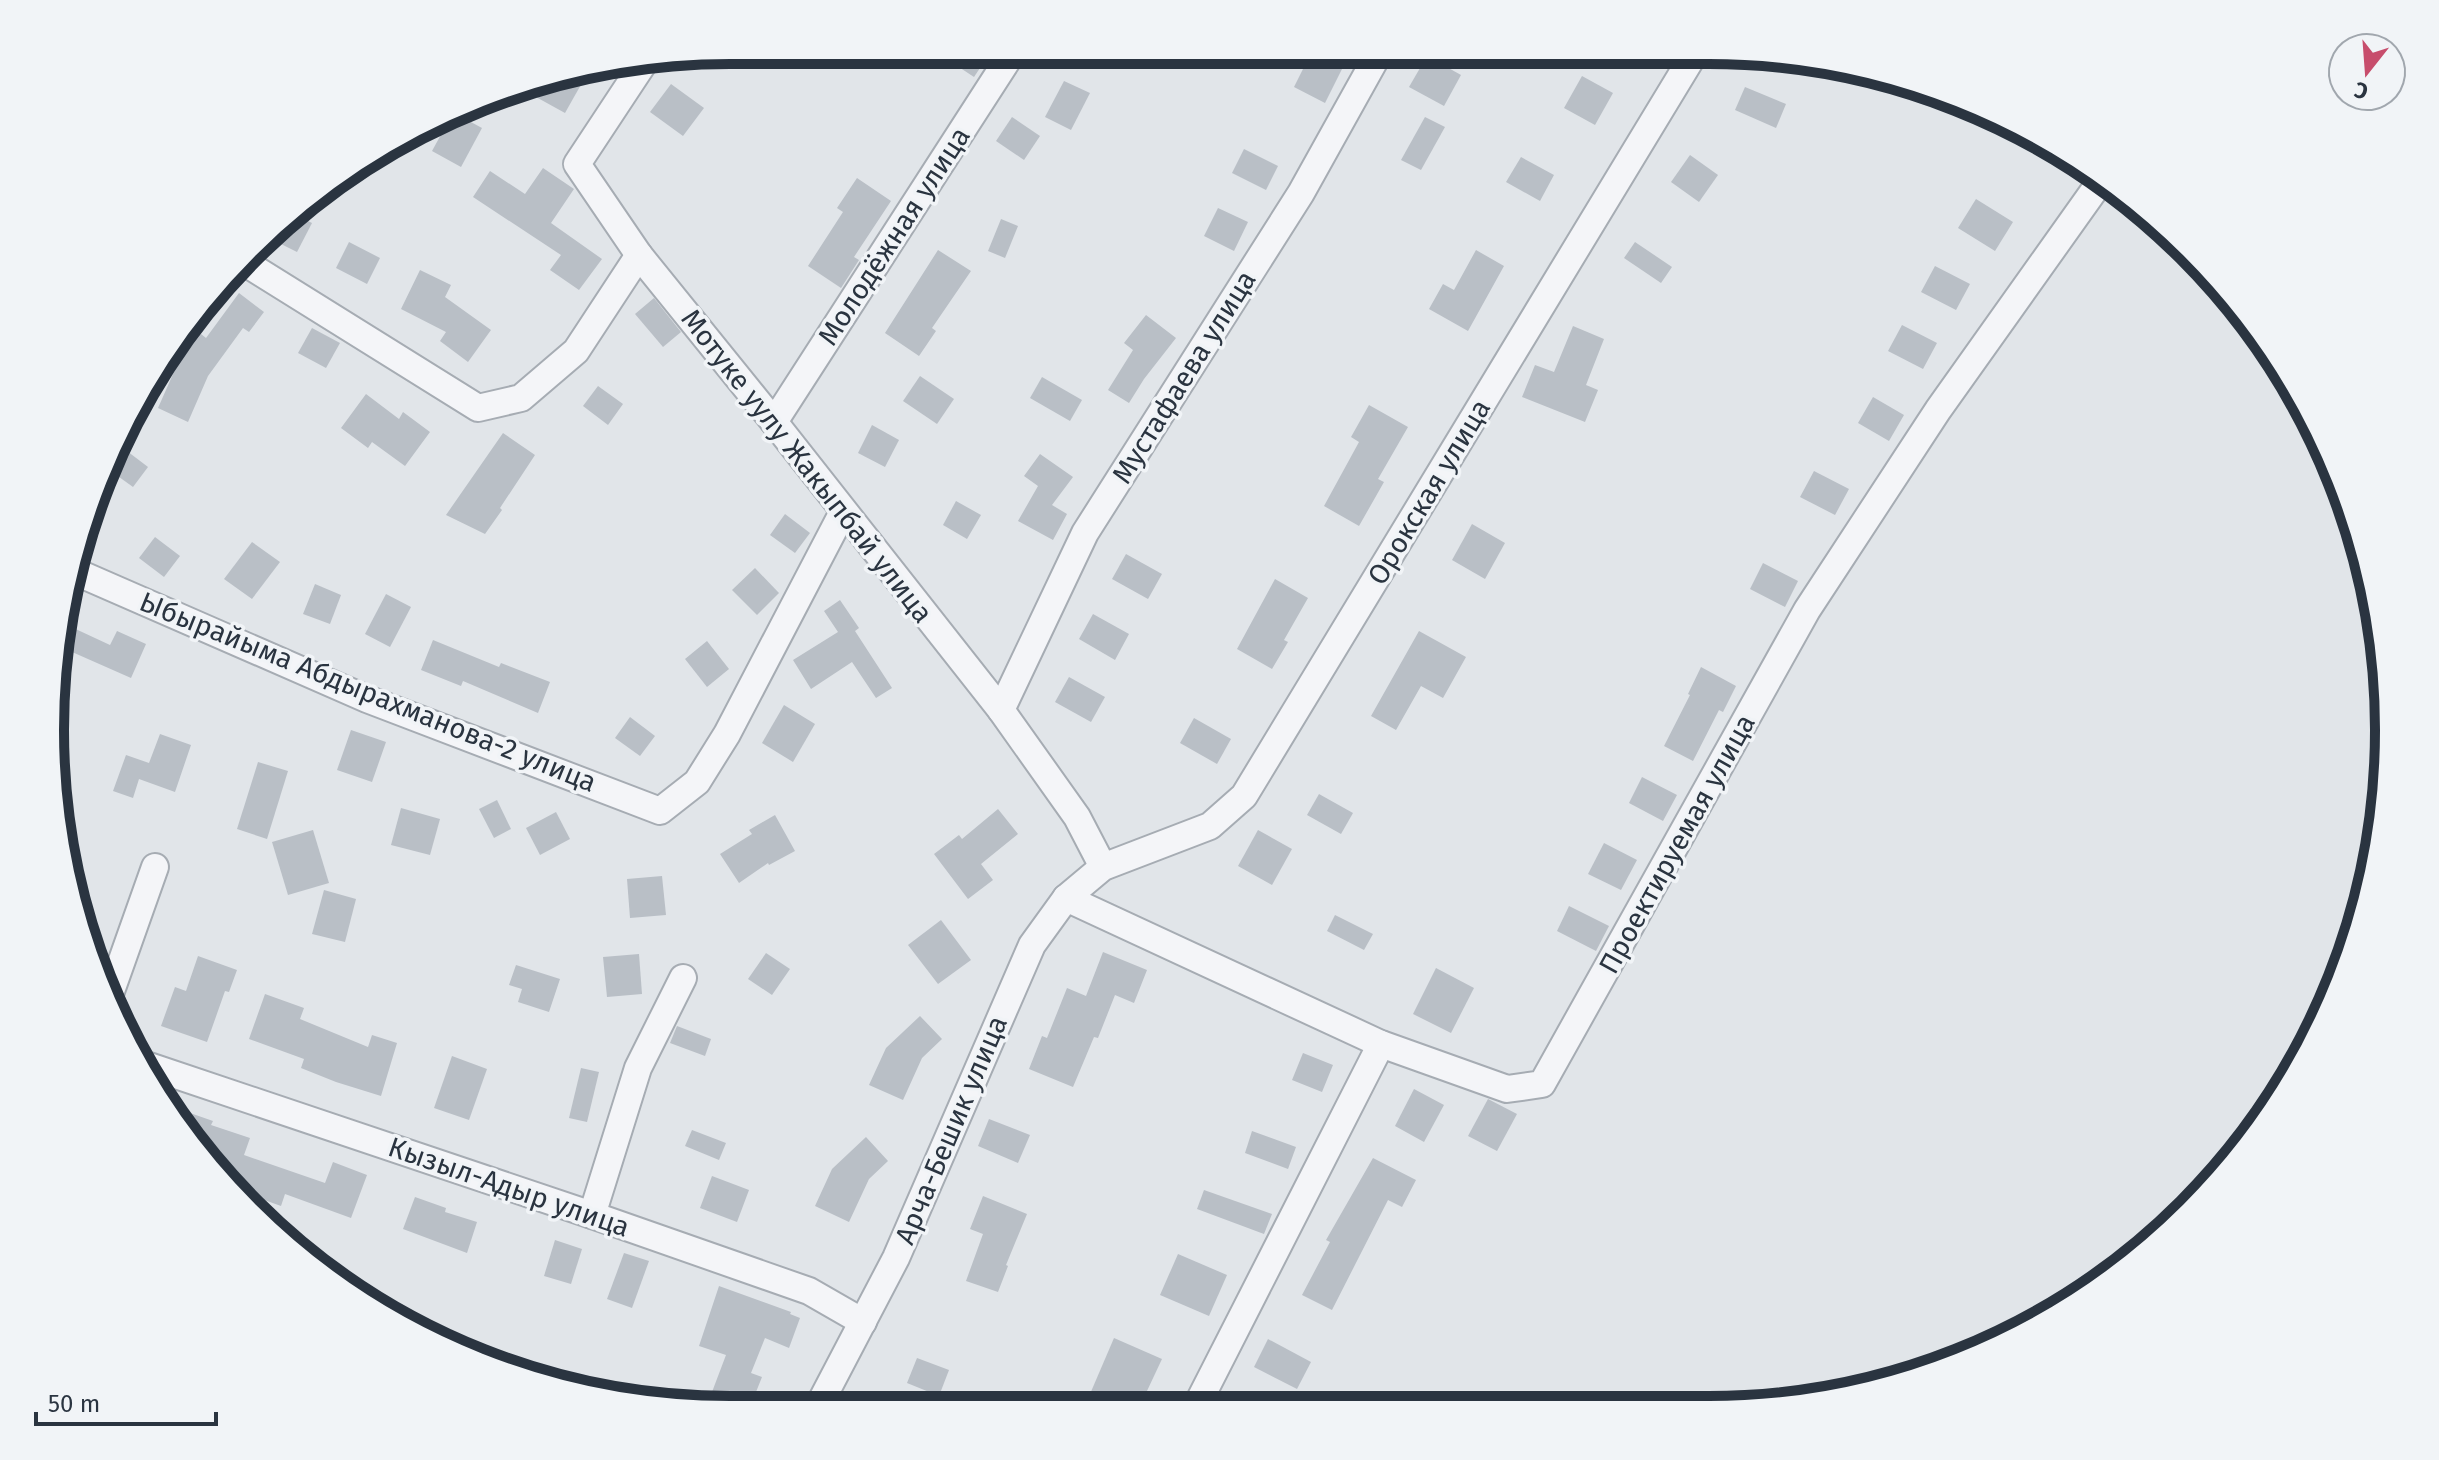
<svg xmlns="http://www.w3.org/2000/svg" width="2439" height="1460" viewBox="0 0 2439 1460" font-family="'Fira Sans',sans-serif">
<rect width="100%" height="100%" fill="#e1e5e9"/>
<g fill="#b9bfc6">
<path d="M 933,50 L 992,50 L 974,77 Z"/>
<path d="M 1312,51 L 1351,51 L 1325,103 L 1294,87 Z"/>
<path d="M 1427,56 L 1461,75 L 1444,106 L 1409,87 Z"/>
<path d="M 587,74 L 565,113 L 536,97 L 545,80 Z"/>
<path d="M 1582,76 L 1613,93 L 1595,125 L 1564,108 Z"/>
<path d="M 1064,81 L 1090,93 L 1071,130 L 1045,117 Z"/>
<path d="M 671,84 L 704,108 L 683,136 L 650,112 Z"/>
<path d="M 1745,87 L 1786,104 L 1776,128 L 1735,110 Z"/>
<path d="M 458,115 L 482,128 L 461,167 L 432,151 L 449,120 Z"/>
<path d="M 1012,117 L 1040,136 L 1024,160 L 996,141 Z"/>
<path d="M 1425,117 L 1445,127 L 1421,170 L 1401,160 Z"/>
<path d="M 1244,149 L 1278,166 L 1266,190 L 1232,173 Z"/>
<path d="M 1690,155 L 1718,175 L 1699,202 L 1671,182 Z"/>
<path d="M 1521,157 L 1554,175 L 1540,201 L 1506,182 Z"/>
<path d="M 543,168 L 574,189 L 551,223 L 602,259 L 579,290 L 550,270 L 561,255 L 473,197 L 490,171 L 525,194 Z"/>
<path d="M 857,178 L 891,201 L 854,257 L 859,260 L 841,288 L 808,266 L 843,212 L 837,208 Z"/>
<path d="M 1976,199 L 2013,222 L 1995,251 L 1958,228 Z"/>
<path d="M 1218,208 L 1248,222 L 1234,251 L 1204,236 Z"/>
<path d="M 294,214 L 312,223 L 297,252 L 271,239 Z"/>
<path d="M 1001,219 L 1018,226 L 1005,258 L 988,251 Z"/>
<path d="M 349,242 L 380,258 L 367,284 L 336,268 Z"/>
<path d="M 1635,242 L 1672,267 L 1661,283 L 1624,258 Z"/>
<path d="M 938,250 L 971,271 L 932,328 L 936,331 L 919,356 L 885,333 Z"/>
<path d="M 1476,250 L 1504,266 L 1468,331 L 1429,309 L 1443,284 L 1454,290 Z"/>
<path d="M 1935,266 L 1970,284 L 1956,310 L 1921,292 Z"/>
<path d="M 420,270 L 451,285 L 445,297 L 491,330 L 468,362 L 440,341 L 446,332 L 401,309 Z"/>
<path d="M 239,293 L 264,312 L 249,332 L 243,328 L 208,376 L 188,422 L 158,408 L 177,365 L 201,334 L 206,338 Z"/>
<path d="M 654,298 L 681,332 L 663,347 L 635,314 Z"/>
<path d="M 1146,315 L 1176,338 L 1144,379 L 1129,403 L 1108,390 L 1133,350 L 1124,343 Z"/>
<path d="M 1902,325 L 1937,343 L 1923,369 L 1888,351 Z"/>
<path d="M 1573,326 L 1604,339 L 1586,385 L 1598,390 L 1585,422 L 1522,397 L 1535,365 L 1554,372 Z"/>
<path d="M 312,328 L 340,343 L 326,368 L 298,353 Z"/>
<path d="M 920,376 L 954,399 L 937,424 L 903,401 Z"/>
<path d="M 1042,377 L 1082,400 L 1070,421 L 1030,398 Z"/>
<path d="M 598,386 L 623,404 L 608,425 L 583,406 Z"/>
<path d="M 366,394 L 399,419 L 403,412 L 430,432 L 405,466 L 372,442 L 368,448 L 341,428 Z"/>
<path d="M 1873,397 L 1904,415 L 1889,441 L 1858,423 Z"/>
<path d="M 1369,405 L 1408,427 L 1378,479 L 1384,482 L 1359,526 L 1324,506 L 1359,442 L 1351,437 Z"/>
<path d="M 872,425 L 899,440 L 885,467 L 858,453 Z"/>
<path d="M 503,433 L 535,455 L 500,508 L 502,510 L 485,534 L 446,515 Z"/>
<path d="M 123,448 L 148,467 L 133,487 L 108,469 Z"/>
<path d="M 1040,454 L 1073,477 L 1052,505 L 1067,514 L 1053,540 L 1018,521 L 1038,486 L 1024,476 Z"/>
<path d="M 1814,471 L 1849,489 L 1835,515 L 1800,497 Z"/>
<path d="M 956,501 L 981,515 L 967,539 L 943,525 Z"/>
<path d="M 785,514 L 810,533 L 795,553 L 770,535 Z"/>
<path d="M 1472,524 L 1505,543 L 1485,579 L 1452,560 Z"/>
<path d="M 155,537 L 180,556 L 164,577 L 139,558 Z"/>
<path d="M 252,542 L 280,562 L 252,599 L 224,579 Z"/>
<path d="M 1126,554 L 1162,574 L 1148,599 L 1112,579 Z"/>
<path d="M 1763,563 L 1798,581 L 1785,607 L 1750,589 Z"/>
<path d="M 755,568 L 779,593 L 757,615 L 732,590 Z"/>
<path d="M 1275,579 L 1308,598 L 1284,640 L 1288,642 L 1272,669 L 1237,649 Z"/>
<path d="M 315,584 L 341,595 L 330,624 L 303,614 Z"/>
<path d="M 386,594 L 411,607 L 390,647 L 365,634 Z"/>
<path d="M 840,600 L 859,628 L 855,631 L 892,688 L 876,698 L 852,662 L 811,689 L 793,660 L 838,632 L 824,611 Z"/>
<path d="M 1093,614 L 1129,634 L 1115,660 L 1079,639 Z"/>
<path d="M 67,625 L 110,645 L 117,631 L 146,644 L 131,678 L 63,648 Z"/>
<path d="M 1419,631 L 1466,657 L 1443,698 L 1421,686 L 1396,730 L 1371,716 Z"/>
<path d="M 433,640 L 499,667 L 501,663 L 550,682 L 538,713 L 463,681 L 461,686 L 421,670 Z"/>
<path d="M 707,641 L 729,669 L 707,687 L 685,659 Z"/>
<path d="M 1701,667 L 1736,686 L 1723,712 L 1719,710 L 1693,761 L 1664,746 L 1690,695 L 1688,694 Z"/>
<path d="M 1069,677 L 1105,697 L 1091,722 L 1055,702 Z"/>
<path d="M 784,705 L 815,724 L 793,762 L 762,743 Z"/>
<path d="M 630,717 L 655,736 L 640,756 L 615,738 Z"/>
<path d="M 1194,718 L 1231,739 L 1217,764 L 1180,743 Z"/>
<path d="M 351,730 L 386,742 L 372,782 L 337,770 Z"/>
<path d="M 160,734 L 191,745 L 175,792 L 139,779 L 133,798 L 113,791 L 126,755 L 149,763 Z"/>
<path d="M 258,762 L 288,771 L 267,839 L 237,829 Z"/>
<path d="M 1642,777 L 1677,795 L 1663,821 L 1629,803 Z"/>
<path d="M 1319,794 L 1353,813 L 1341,834 L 1307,815 Z"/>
<path d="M 497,800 L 511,829 L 494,838 L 479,809 Z"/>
<path d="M 401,808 L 440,819 L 430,855 L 391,845 Z"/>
<path d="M 998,809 L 1018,834 L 981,864 L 993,880 L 968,899 L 934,854 L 959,835 L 962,839 Z"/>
<path d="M 556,812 L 570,839 L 540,855 L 526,828 Z"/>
<path d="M 775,815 L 795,851 L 769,865 L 768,863 L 739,883 L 720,854 L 752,834 L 749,830 Z"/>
<path d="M 313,830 L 329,883 L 288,895 L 272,842 Z"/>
<path d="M 1258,830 L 1292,849 L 1272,885 L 1238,866 Z"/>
<path d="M 1604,843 L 1637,860 L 1621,890 L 1588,874 Z"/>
<path d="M 662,876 L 666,915 L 630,918 L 627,879 Z"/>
<path d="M 324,890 L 356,899 L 345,942 L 312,934 Z"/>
<path d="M 1569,906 L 1609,926 L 1596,951 L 1557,931 Z"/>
<path d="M 1335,915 L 1373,934 L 1364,950 L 1327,931 Z"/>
<path d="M 941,920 L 971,960 L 938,984 L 908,945 Z"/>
<path d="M 1103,952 L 1147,970 L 1134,1003 L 1115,995 L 1098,1038 L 1094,1037 L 1073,1087 L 1029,1069 L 1042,1036 L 1047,1038 L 1067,988 L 1086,996 Z"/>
<path d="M 766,953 L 790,969 L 772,995 L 748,979 Z"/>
<path d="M 639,954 L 642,994 L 607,997 L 603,957 Z"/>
<path d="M 198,956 L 237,970 L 229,992 L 225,991 L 207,1042 L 161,1026 L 175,987 L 186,991 Z"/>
<path d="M 516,965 L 560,979 L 549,1012 L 518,1002 L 522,989 L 509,985 Z"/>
<path d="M 1436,968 L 1474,988 L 1451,1033 L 1413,1014 Z"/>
<path d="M 265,994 L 304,1008 L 300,1019 L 368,1047 L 372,1035 L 397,1043 L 381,1096 L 336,1082 L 301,1068 L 304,1059 L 249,1039 Z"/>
<path d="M 920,1016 L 942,1039 L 922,1058 L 903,1100 L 869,1085 L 886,1048 Z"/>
<path d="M 677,1026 L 711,1039 L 705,1056 L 670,1043 Z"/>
<path d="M 1303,1053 L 1333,1065 L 1322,1092 L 1292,1080 Z"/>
<path d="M 452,1056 L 487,1069 L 469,1120 L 434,1108 Z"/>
<path d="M 581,1068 L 599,1072 L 587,1122 L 569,1118 Z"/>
<path d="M 1414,1089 L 1444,1105 L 1424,1142 L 1395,1126 Z"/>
<path d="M 1488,1099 L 1517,1114 L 1497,1151 L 1468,1136 Z"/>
<path d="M 170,1106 L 213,1121 L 211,1125 L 250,1138 L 244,1155 L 325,1183 L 333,1162 L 367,1175 L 351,1218 L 285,1194 L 281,1206 L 242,1192 L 190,1144 Z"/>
<path d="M 989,1119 L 1030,1135 L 1018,1163 L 978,1146 Z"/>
<path d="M 692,1130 L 726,1143 L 719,1160 L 685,1146 Z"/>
<path d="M 1252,1131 L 1296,1147 L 1288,1169 L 1245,1153 Z"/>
<path d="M 866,1137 L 888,1161 L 869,1179 L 849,1222 L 815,1206 L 832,1169 Z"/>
<path d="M 1373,1158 L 1416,1180 L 1402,1207 L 1388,1200 L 1332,1310 L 1302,1295 L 1330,1242 L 1326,1240 Z"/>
<path d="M 712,1176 L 749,1190 L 737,1222 L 700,1208 Z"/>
<path d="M 1204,1190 L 1272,1214 L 1264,1234 L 1197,1209 Z"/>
<path d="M 983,1196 L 1027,1214 L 1006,1265 L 1008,1266 L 998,1292 L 966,1281 L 983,1234 L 970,1229 Z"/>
<path d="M 415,1197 L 446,1208 L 445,1212 L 477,1222 L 467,1253 L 403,1229 Z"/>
<path d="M 555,1240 L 582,1249 L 571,1284 L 544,1276 Z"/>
<path d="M 624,1253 L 649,1261 L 632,1308 L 607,1299 Z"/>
<path d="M 1178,1254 L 1227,1275 L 1209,1316 L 1160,1295 Z"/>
<path d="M 719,1286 L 791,1312 L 790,1314 L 800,1318 L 789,1348 L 765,1338 L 751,1373 L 762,1377 L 750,1407 L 712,1392 L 726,1355 L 699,1346 Z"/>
<path d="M 1114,1338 L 1162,1359 L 1139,1408 L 1084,1408 Z"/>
<path d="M 1268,1339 L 1311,1362 L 1297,1389 L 1254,1367 Z"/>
<path d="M 917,1358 L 949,1370 L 939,1396 L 907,1383 Z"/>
</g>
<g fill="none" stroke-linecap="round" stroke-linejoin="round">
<defs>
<g id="minor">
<path d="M 643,64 L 577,164 L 639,255 L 774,422 L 1001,710 L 1077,817 L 1103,867"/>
<path d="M 247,264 L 478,408 L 521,398 L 576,351 L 639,255"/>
<path d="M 774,422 L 1014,50"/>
<path d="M 76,572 L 367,699 L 660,811 L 697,782 L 727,734 L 843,512"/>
<path d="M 1001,710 L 1085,533 L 1301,193 L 1380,51"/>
<path d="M 1066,898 L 1381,1044 L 1507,1089 L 1542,1084 L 1807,610 L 1938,410 L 2103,178"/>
<path d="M 110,994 L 155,867"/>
<path d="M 149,1066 L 592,1215 L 809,1291 L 863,1322"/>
<path d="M 592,1215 L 638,1068 L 683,978"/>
<path d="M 817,1409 L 896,1258 L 1032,945 L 1066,898 L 1103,867 L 1210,826 L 1244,796 L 1696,51"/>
<path d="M 1195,1409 L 1381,1044"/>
</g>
</defs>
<use href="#minor" stroke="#a6acb3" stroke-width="30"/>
<use href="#minor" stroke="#f4f5f8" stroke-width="26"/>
</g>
<g text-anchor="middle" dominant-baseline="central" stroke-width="7" stroke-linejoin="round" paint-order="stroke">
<g font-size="28" fill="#2a3440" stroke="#f1f4f7">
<text transform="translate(894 236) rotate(-57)">Молодёжная улица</text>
<text transform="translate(1184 377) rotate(-58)">Мустафаева улица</text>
<text transform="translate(807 466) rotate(52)">Мотуке уулу Жакыпбай улица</text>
<text transform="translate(1429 492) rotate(-59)">Орокская улица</text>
<text transform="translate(368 692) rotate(22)">Ыбырайыма Абдырахманова-2 улица</text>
<text transform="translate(1677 844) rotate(-61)">Проектируемая улица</text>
<text transform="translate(951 1130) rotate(-67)">Арча-Бешик улица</text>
<text transform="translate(509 1187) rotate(19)">Кызыл-Адыр улица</text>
</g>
</g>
<path d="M0 0H2439V1460H0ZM730 64H1709A666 666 0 0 1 2375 730V730A666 666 0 0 1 1709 1396H730A666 666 0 0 1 64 730V730A666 666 0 0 1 730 64Z" fill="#f1f4f7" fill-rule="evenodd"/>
<path fill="none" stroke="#2a3440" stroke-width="10" d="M730 64H1709A666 666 0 0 1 2375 730V730A666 666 0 0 1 1709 1396H730A666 666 0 0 1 64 730V730A666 666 0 0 1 730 64Z"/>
<g transform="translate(2367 72) rotate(197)"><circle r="38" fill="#f1f4f7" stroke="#a1a7ae" stroke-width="2"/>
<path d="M0-6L14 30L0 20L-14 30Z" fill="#c74d6c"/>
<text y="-12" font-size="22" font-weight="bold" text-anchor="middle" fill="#2a3440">С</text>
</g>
<path d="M36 1412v12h180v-12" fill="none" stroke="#2a3440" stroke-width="4"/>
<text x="48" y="1412" font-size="24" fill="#2a3440" stroke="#f1f4f7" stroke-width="6" paint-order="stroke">50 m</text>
</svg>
